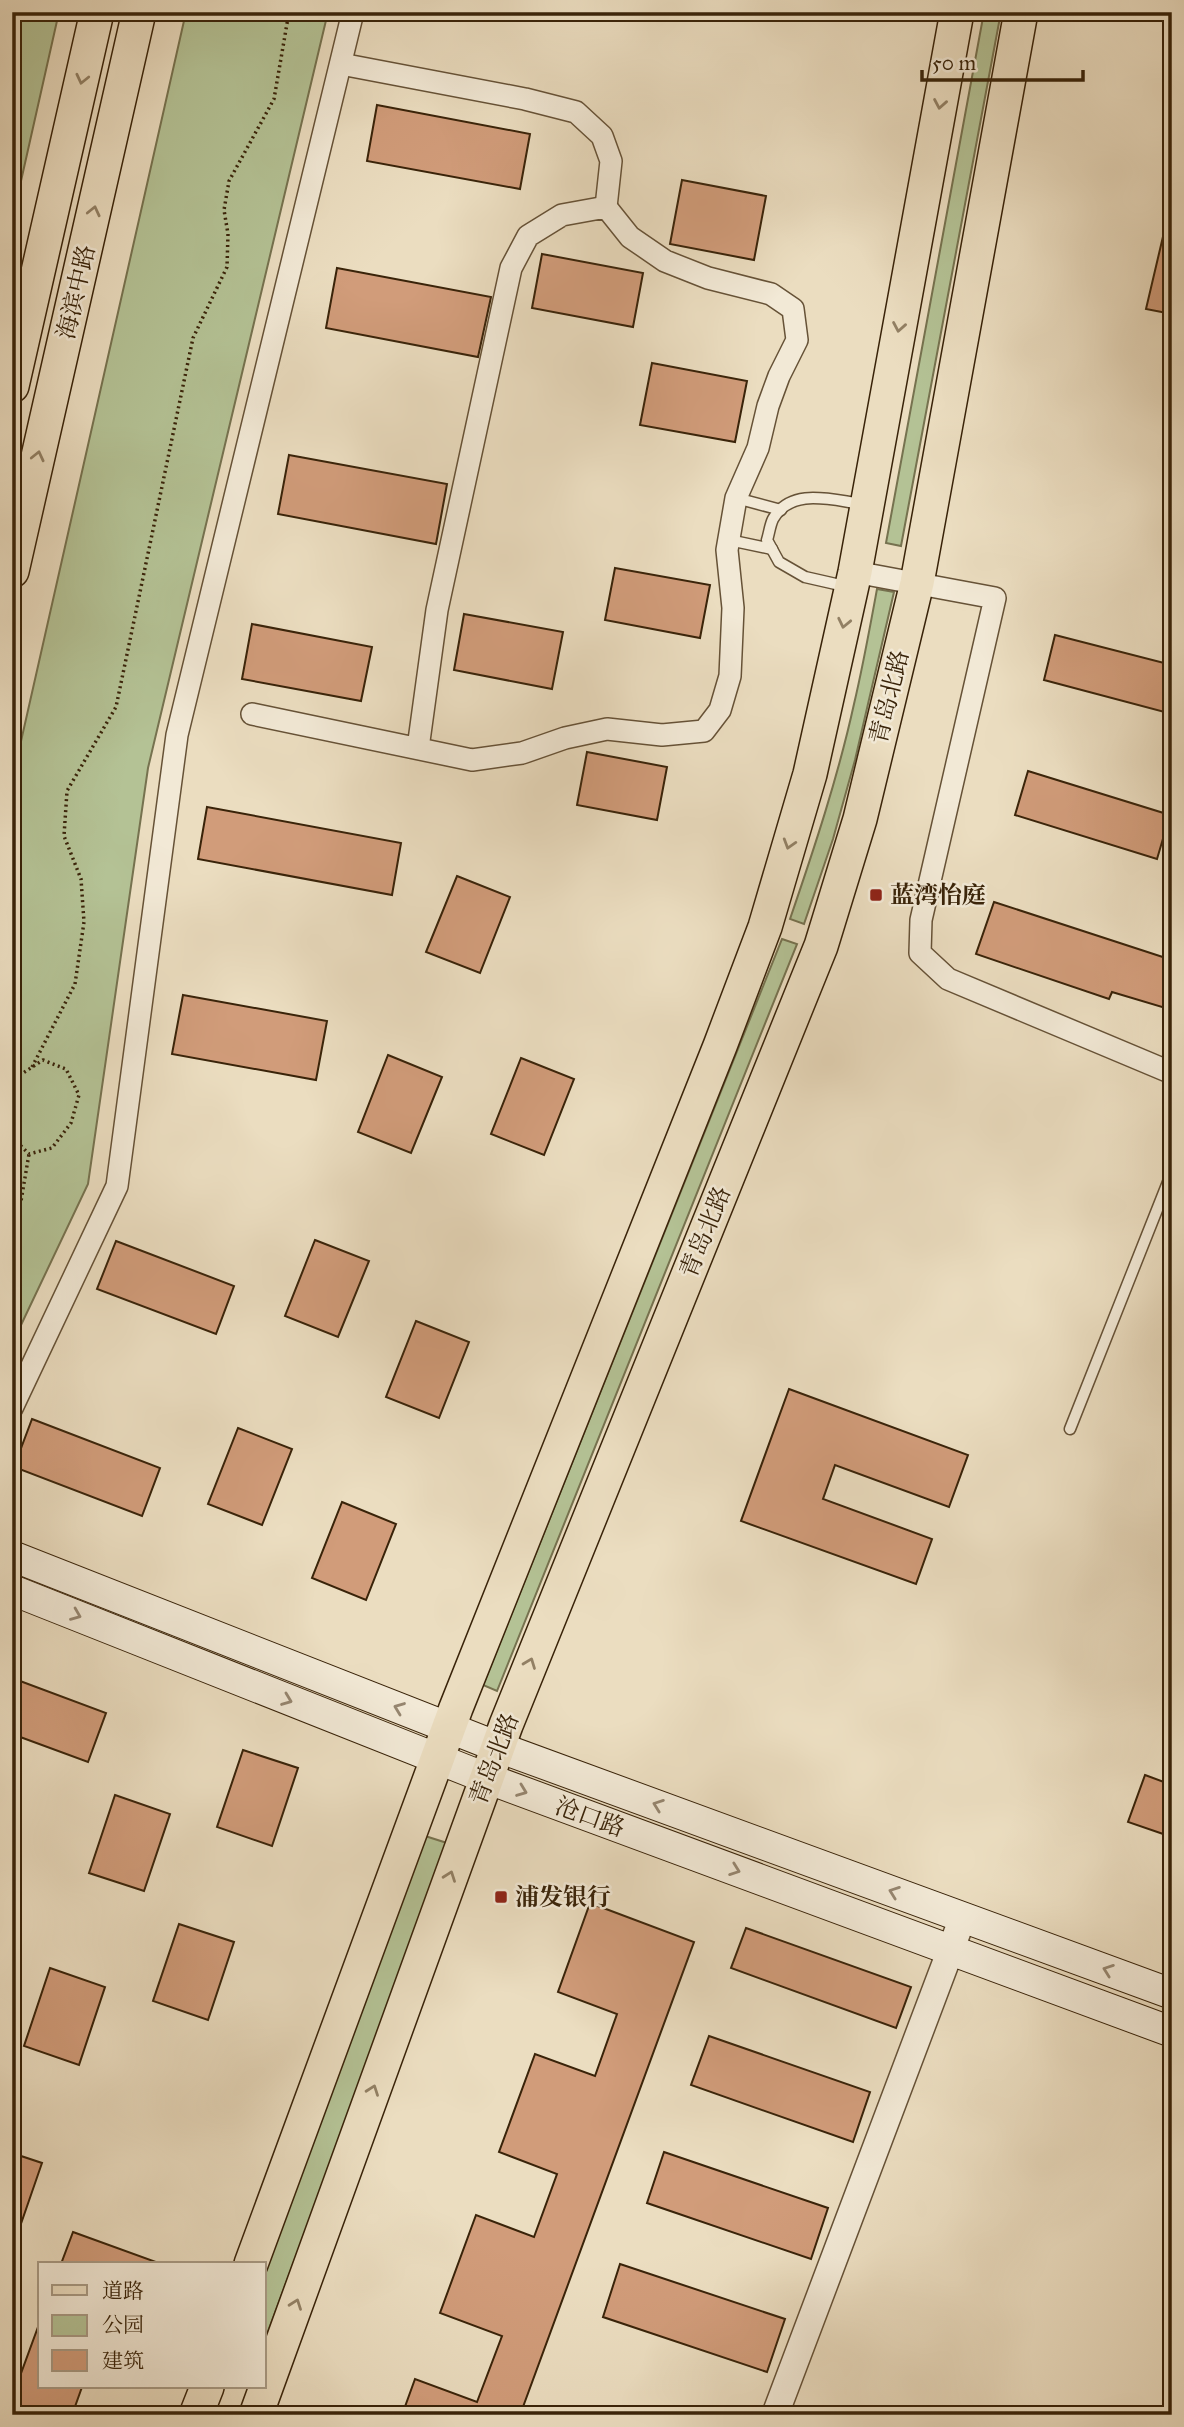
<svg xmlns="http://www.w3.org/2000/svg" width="1184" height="2427" viewBox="0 0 1184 2427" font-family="'IM FELL Great Primer','Noto Serif SC',serif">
<rect width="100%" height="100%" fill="#ebddc0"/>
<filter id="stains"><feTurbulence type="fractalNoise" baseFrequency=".00286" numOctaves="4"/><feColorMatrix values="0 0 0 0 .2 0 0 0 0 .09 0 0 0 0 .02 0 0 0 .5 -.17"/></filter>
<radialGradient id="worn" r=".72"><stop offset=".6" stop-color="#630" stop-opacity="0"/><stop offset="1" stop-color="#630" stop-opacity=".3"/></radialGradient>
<g fill="#b4c295" stroke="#76724f" stroke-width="2">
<path d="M 12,12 L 59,12 L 12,221 Z"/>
<path d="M 186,12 L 328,12 L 148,768 L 88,1184 L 12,1344 L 12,781 Z"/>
<path d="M 984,12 L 1001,12 L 901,546 L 886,543 Z"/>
<path d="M 877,589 L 894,592 L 855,760 L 833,839 L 804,924 L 790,919 C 814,849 838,777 854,704 C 863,666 870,627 877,589 Z"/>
<path d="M 782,939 L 797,944 L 497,1691 L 483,1685 Z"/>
<path d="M 422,1835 L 450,1844 L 264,2342 L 264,2264 Z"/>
</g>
<g fill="#d19c7a" stroke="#392309" stroke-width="2">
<path d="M 377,105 L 530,134 L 520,189 L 367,161 Z"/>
<path d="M 682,180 L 766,196 L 754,260 L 670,244 Z"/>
<path d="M 1165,228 L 1172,229 L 1172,314 L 1146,309 Z"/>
<path d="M 542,254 L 643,273 L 633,327 L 532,308 Z"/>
<path d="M 337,268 L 491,297 L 478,357 L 326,328 Z"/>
<path d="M 652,363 L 747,381 L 735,442 L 640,425 Z"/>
<path d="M 289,455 L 447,484 L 436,544 L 278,514 Z"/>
<path d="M 615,568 L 710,585 L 700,638 L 605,620 Z"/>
<path d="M 464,614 L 563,632 L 552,689 L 454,670 Z"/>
<path d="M 252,624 L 372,647 L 361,701 L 242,679 Z"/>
<path d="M 1055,635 L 1172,665 L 1172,714 L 1044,680 Z"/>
<path d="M 587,752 L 667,767 L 657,820 L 577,805 Z"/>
<path d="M 1028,771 L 1170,815 L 1157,859 L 1015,815 Z"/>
<path d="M 207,807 L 401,843 L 392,895 L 198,859 Z"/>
<path d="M 457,876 L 510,897 L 480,973 L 426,952 Z"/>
<path d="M 994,902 L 1172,960 L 1172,1010 L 1112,992 L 1109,999 L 976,954 Z"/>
<path d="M 183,995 L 327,1021 L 316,1080 L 172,1054 Z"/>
<path d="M 388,1055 L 442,1077 L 411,1153 L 358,1132 Z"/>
<path d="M 521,1058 L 574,1079 L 544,1155 L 491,1134 Z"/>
<path d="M 315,1240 L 369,1261 L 338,1337 L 285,1316 Z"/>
<path d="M 116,1241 L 234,1286 L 216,1334 L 97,1289 Z"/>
<path d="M 416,1321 L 469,1342 L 439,1418 L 386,1397 Z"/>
<path d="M 789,1389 L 968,1455 L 949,1507 L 835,1465 L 823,1499 L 932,1539 L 916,1584 L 741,1521 Z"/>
<path d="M 32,1419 L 160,1468 L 142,1516 L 14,1467 Z"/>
<path d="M 238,1428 L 292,1449 L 262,1525 L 208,1504 Z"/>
<path d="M 342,1502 L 396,1524 L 366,1600 L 312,1578 Z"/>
<path d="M 12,1678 L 106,1713 L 88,1762 L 12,1734 Z"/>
<path d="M 243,1750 L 298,1768 L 272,1846 L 217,1827 Z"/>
<path d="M 1145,1775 L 1172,1785 L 1172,1837 L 1128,1822 Z"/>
<path d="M 115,1795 L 170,1814 L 144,1891 L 89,1873 Z"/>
<path d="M 590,1903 L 694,1942 L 520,2415 L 402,2415 L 415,2379 L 477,2402 L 502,2336 L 440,2313 L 476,2215 L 534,2237 L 557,2174 L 499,2152 L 535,2054 L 595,2076 L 617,2014 L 558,1992 Z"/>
<path d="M 179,1924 L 234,1942 L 208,2020 L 153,2001 Z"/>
<path d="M 746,1928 L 911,1987 L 896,2028 L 731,1968 Z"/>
<path d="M 50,1968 L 105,1987 L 79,2065 L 24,2046 Z"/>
<path d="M 709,2036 L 870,2092 L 853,2142 L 691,2085 Z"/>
<path d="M 664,2152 L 828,2208 L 811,2259 L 647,2203 Z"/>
<path d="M 12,2153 L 42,2163 L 15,2241 L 12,2241 Z"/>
<path d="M 73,2232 L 156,2262 L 155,2264 L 61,2264 Z"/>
<path d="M 620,2264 L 785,2319 L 767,2372 L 603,2317 Z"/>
<path d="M 38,2327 L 40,2327 L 40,2387 L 82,2387 L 72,2415 L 12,2415 L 12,2398 Z"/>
</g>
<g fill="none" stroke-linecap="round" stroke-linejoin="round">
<defs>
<g id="service">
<path d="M 736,498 L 781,510"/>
<path d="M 729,540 L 772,549"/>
<path d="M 849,587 L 805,577 L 779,562 L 767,540 C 769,534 770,525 773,519 C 792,486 834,501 864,504"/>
<path d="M 1070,1429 L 1172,1172"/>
</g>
<g id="minor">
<path d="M 341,64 L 525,99 L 576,112 L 602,136 L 611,161 L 606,207"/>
<path d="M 855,572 L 995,598 L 921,920 L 920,953 L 948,979 L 1172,1073"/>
<path d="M 252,714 L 472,760 L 522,753 L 565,738 L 607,729 L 662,735 L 704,731 L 720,710 L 730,676 L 733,608 L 727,550 L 736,498 L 758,448 L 768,406 L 779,376 L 797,340 L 793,309 L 771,294 L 708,278 L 665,261 L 630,237 L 606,207 L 562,215 L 528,236 L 511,268 L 437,610 L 418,748"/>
<path d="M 12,1408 L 117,1186 L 177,735 L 353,12"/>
</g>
<path id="tertiary" d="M 775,2415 L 963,1917"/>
<g id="secondary">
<path d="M 12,1556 L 498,1747 L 1172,1994"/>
<path d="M 12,1590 L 486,1778 L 1172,2032"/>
</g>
<g id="primary">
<path d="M 12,386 L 97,12"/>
<path d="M 12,571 L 139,12"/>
<path d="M 251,2264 L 456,1708 L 720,1046 L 765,927 L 810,774 L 855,572 L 957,12"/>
<path d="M 196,2415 L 207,2387"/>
<path d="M 256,2415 L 506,1725 L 821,946 L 860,819 L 917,583 L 1021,12"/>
</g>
</defs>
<use href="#service" stroke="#665237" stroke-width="13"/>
<use href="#minor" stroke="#665237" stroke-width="24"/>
<use href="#tertiary" stroke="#665237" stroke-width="29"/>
<use href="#secondary" stroke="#392309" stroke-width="32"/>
<use href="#primary" stroke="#392309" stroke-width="36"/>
<g stroke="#392309" stroke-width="3.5" stroke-dasharray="2 3.5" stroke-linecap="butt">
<path d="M 32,1067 L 75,984 L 84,922 L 81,879 L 64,836 L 67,791 L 116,707 L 193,338 L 227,267 L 228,234 L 224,210 L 229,181 L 274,99 L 289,12"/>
<path d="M 12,1102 L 20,1075 L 43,1060 L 66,1069 L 79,1095 L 71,1123 L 52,1148 L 29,1154"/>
<path d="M 12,1132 L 14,1139 L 29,1154"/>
<path d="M 12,1226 L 21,1201 L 29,1154"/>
</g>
<use href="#service" stroke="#f2e9d6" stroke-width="10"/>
<use href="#minor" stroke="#f2e9d6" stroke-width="21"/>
<use href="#tertiary" stroke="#f2e9d6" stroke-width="26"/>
<use href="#secondary" stroke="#f2e9d6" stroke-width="30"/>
<use href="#primary" stroke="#ebddc0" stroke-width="33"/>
</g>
<defs><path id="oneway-chevron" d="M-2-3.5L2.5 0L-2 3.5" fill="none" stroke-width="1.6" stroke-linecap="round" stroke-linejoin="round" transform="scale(1.75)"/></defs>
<g stroke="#928064">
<use href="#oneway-chevron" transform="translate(82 79) rotate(103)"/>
<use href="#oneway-chevron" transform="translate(940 104) rotate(100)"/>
<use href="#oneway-chevron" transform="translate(94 211) rotate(-77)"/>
<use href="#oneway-chevron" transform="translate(899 327) rotate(100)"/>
<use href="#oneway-chevron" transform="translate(38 456) rotate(-77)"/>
<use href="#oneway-chevron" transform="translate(844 623) rotate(102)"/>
<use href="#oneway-chevron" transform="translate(789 844) rotate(107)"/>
<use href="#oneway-chevron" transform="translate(530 1663) rotate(-69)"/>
<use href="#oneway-chevron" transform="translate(450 1876) rotate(-70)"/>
<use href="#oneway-chevron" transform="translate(373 2090) rotate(-70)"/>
<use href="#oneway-chevron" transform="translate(296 2304) rotate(-70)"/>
</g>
<g stroke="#968670">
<use href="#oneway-chevron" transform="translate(76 1615) rotate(22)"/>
<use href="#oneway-chevron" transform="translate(287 1700) rotate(21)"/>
<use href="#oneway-chevron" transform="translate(399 1708) rotate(-159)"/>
<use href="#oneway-chevron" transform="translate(522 1791) rotate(21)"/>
<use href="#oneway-chevron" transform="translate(658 1805) rotate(-160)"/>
<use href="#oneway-chevron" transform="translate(735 1870) rotate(20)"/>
<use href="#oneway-chevron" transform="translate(894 1892) rotate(-160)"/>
<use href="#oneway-chevron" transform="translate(1108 1970) rotate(-160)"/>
</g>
<g fill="#8f2418" stroke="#f2e9d6" stroke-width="2.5">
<rect x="869" y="888" width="14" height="14" rx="3.5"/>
<rect x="494" y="1890" width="14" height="14" rx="3.5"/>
</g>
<g text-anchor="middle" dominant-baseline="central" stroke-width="5" stroke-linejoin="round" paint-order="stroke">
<g font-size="24" fill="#392309" stroke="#f2e9d6">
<text transform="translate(76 292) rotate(-77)">海滨中路</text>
<text transform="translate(889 697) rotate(-76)">青岛北路</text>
<text transform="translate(705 1232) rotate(-68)">青岛北路</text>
<text transform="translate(494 1759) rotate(-69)">青岛北路</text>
<text transform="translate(590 1817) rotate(20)">沧口路</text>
</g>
<g font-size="24" font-weight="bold" fill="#392309" stroke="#f2e9d6" text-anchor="start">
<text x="890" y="895">蓝湾怡庭</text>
<text x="515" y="1897">浦发银行</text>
</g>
</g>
<rect width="1184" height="2427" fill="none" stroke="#ebddc0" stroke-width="42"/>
<rect x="14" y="14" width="1156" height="2399" fill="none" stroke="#392309" stroke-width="3.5"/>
<rect x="21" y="21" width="1142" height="2385" fill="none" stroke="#392309" stroke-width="2"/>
<rect x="38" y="2262" width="228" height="126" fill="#f2e9d6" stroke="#a89a84" stroke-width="2"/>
<rect x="52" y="2285" width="35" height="10" fill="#ebddc0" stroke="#a89a84" stroke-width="2"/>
<text x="102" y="2298" font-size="21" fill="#392309">道路</text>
<rect x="52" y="2315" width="35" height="21" fill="#b4c295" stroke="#a89a84" stroke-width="2"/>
<text x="102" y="2332" font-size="21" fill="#392309">公园</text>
<rect x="52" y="2350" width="35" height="21" fill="#d19c7a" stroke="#a89a84" stroke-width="2"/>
<text x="102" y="2368" font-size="21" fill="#392309">建筑</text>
<path d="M922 70v10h161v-10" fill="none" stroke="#392309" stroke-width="3.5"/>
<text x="932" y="70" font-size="21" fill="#392309" stroke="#f2e9d6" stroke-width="5" paint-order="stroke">50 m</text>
<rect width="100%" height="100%" filter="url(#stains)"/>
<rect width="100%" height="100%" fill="url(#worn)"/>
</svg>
